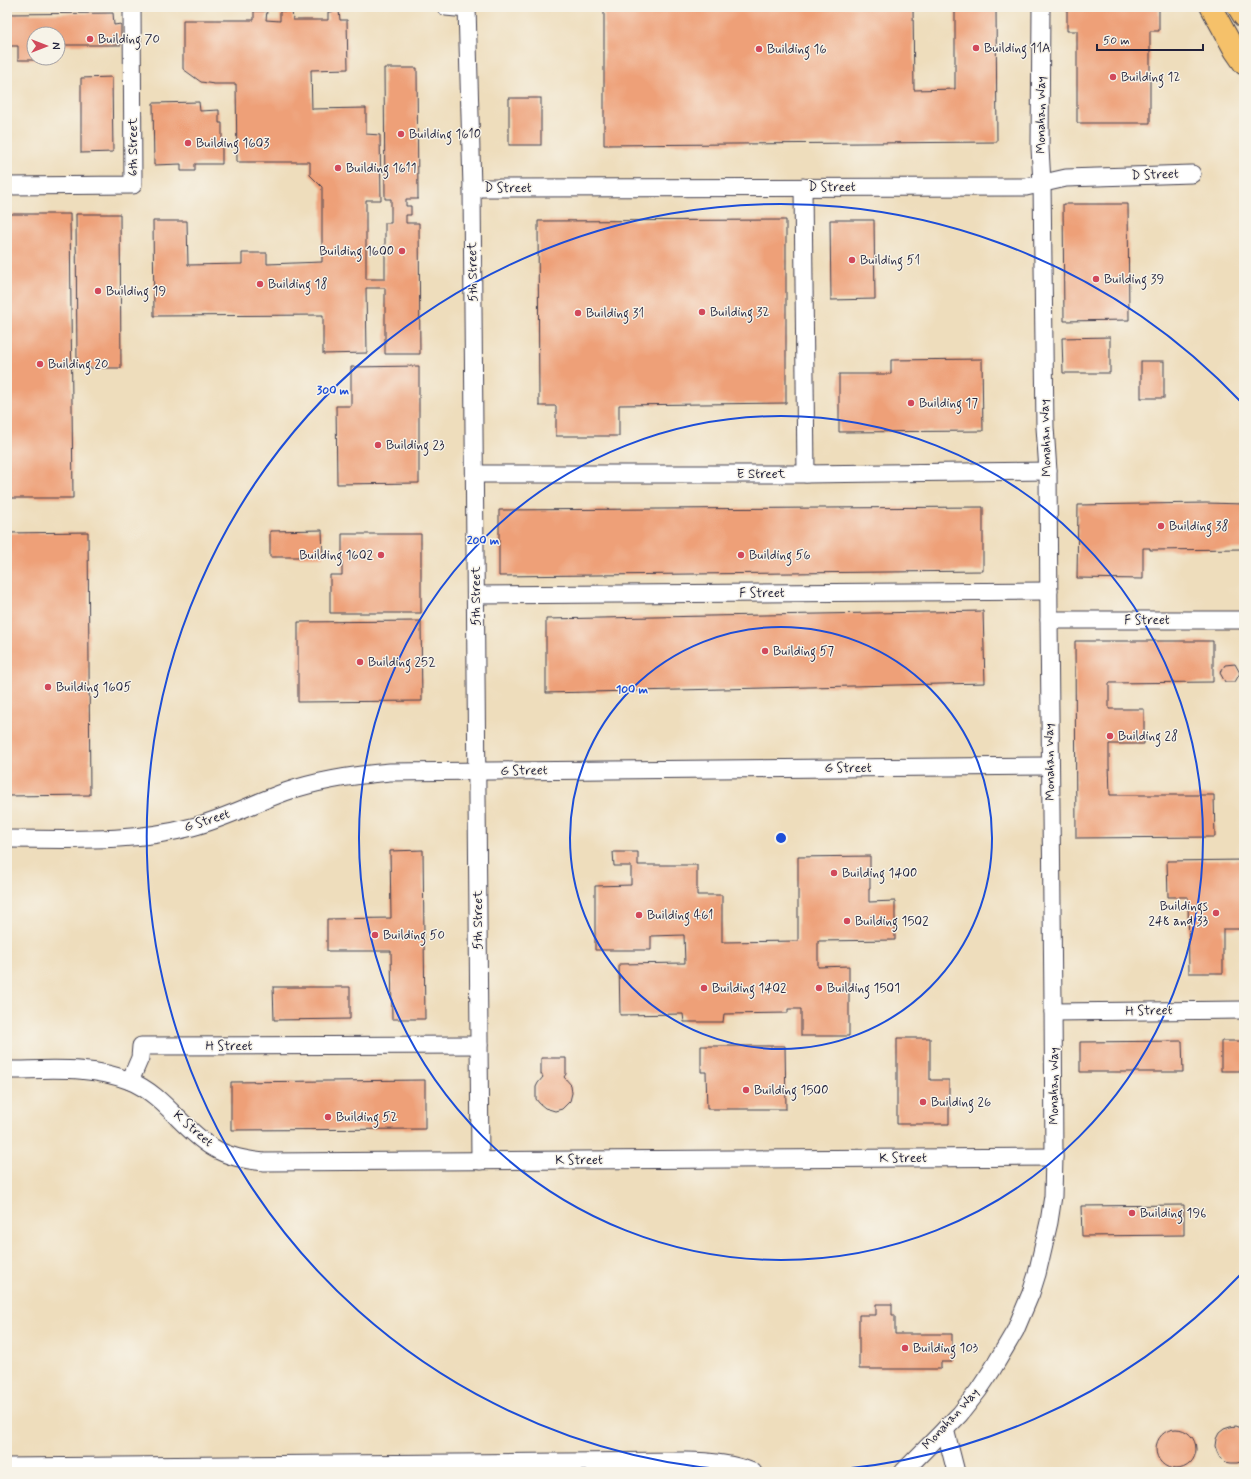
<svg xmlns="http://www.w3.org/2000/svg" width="1251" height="1479" viewBox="0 0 1251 1479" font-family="Mynerve,sans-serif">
<rect width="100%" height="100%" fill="#f7f3e8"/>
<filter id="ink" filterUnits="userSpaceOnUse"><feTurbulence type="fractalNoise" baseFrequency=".025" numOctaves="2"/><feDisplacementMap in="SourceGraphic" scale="8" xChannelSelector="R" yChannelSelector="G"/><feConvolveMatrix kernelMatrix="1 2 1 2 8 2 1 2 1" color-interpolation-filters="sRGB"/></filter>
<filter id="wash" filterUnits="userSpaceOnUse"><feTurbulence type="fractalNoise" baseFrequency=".012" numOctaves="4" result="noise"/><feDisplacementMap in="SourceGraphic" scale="16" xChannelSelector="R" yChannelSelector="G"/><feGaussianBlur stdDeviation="0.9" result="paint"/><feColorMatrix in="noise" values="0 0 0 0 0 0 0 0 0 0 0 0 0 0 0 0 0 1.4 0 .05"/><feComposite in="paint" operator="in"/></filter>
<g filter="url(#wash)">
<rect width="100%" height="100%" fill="#eeddbc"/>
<path fill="#7fd090" stroke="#507966" d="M 630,1469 L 720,1470 L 727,1472 L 194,1472 Z"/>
<g id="blocks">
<g fill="#eea078">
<path d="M 604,7 L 913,7 L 914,90 L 955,89 L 955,7 L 996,7 L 997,142 L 604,145 Z"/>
<path d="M 1067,7 L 1159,7 L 1159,31 L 1150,31 L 1150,123 L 1077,123 L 1077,31 L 1067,31 Z"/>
<path d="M 254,11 L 267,11 L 266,20 L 280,21 L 280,11 L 292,11 L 293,20 L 328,20 L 328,12 L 339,11 L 340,20 L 347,20 L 348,69 L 311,70 L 312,109 L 366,108 L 366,134 L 380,135 L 381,200 L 366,200 L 366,279 L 385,279 L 385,223 L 391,223 L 391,199 L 385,199 L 384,68 L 417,68 L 418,199 L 406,199 L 406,206 L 411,206 L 411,215 L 406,215 L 406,223 L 419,223 L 420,354 L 385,354 L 385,288 L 366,288 L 367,353 L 323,354 L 323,315 L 154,316 L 153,221 L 187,221 L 188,265 L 242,264 L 242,253 L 267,253 L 267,264 L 322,262 L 322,187 L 310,175 L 310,162 L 237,162 L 236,84 L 214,84 L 201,82 L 183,69 L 183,20 L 254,20 Z"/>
<path d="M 113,13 L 114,25 L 121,24 L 121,45 L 58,45 L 58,34 L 34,34 L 34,58 L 57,58 L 57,60 L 18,60 L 18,46 L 7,46 L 7,14 Z"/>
<path d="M 112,77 L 113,152 L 81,153 L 81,78 Z"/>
<rect x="509" y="98" width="32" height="47"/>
<path d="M 199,102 L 200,111 L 219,110 L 219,123 L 222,123 L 222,164 L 195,164 L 195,171 L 181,171 L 181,164 L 154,165 L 153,103 Z"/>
<path d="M 1063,204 L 1128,204 L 1129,320 L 1064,321 Z"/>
<path d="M 7,214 L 70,214 L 73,498 L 9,498 L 8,485 L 7,485 L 7,445 L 8,445 Z"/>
<path d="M 76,214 L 120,214 L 121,368 L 77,368 Z"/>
<path d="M 786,220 L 786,403 L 619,405 L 619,436 L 556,436 L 556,406 L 539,406 L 538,221 Z"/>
<path d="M 830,220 L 874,220 L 875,299 L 831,300 Z"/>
<path d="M 1110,337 L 1110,373 L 1063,373 L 1062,338 Z"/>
<path d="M 982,359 L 983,431 L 839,432 L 839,374 L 891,374 L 891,360 Z"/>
<rect x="1141" y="361" width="23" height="37"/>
<path d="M 419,366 L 419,483 L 337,484 L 336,406 L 351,406 L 351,367 Z"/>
<path d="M 1206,503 L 1244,504 L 1244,549 L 1150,550 L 1150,548 L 1143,548 L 1143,579 L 1077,578 L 1078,505 Z"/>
<path d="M 983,507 L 983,571 L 499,576 L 499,510 Z"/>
<path d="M 322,530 L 323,557 L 270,557 L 270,531 Z"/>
<path d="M 88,532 L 90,795 L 7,796 L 7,533 Z"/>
<path d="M 342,534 L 421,534 L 421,613 L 330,613 L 330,575 L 342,575 Z"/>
<path d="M 983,611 L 985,683 L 546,693 L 546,619 Z"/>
<path d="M 421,621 L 422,701 L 298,702 L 298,622 Z"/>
<path d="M 1075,641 L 1213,641 L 1213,682 L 1109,683 L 1109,709 L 1144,709 L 1144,744 L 1109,744 L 1109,765 L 1110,795 L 1214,795 L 1215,837 L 1076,838 Z"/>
<path d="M 1235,664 L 1240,673 L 1235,682 L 1225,682 L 1220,673 L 1225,665 Z"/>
<path d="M 423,850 L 425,1019 L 392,1019 L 391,951 L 327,951 L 327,919 L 391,918 L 390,851 Z"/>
<path d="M 613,852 L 638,852 L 638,865 L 697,865 L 697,895 L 722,895 L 722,942 L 798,941 L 798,857 L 870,856 L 870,889 L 869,889 L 869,902 L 895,901 L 895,940 L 818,941 L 818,967 L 849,966 L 849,1036 L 801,1036 L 801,1009 L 788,1009 L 788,1013 L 724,1014 L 723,1022 L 684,1022 L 683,1014 L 620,1015 L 619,964 L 685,963 L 684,935 L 651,936 L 651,950 L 595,950 L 595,886 L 631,885 L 631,866 L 614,866 Z"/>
<path d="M 1244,860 L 1244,929 L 1223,929 L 1223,973 L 1189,973 L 1188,897 L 1168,897 L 1167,861 Z"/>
<path d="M 273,987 L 350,987 L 350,1019 L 274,1020 Z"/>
<path d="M 897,1038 L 930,1038 L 930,1080 L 949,1080 L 949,1124 L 897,1124 Z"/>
<path d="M 1182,1041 L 1183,1072 L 1080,1072 L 1080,1042 Z"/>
<rect x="1221" y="1041" width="23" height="30"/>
<path d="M 701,1046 L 785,1046 L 786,1109 L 707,1109 L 706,1072 L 701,1072 Z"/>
<path d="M 541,1058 L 566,1058 L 566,1074 L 564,1077 L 571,1085 L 572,1093 L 570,1101 L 562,1109 L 555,1111 L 545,1108 L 539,1103 L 536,1099 L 536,1087 L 538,1083 L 543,1077 L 541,1074 Z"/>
<path d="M 425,1080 L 425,1129 L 231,1130 L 231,1082 Z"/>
<path d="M 1184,1205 L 1184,1235 L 1082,1236 L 1081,1206 Z"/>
<path d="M 876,1304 L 892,1304 L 892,1315 L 895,1315 L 895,1334 L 952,1334 L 952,1362 L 941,1362 L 941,1369 L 859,1369 L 859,1315 L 876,1315 Z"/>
<path d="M 1236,1426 L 1244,1429 L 1244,1461 L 1238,1463 L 1231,1463 L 1225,1462 L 1220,1458 L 1217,1452 L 1215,1446 L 1216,1439 L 1219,1433 L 1224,1429 L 1230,1427 Z"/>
<circle cx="1176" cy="1449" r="20"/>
</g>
</g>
</g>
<g filter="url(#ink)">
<use href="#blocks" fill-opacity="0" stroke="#413e4e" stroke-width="1"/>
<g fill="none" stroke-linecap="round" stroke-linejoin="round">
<defs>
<g id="minor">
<path d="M 446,7 L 467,9"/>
<path d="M 467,7 L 472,188 L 480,1161"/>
<path d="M 7,186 L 133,185 L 132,7"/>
<path d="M 803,187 L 806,474"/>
<path d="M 472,188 L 1026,187 L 1066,178 L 1192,174"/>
<path d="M 475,474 L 806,474 L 1048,471"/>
<path d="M 476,595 L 1049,591"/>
<path d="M 1049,620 L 1244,620"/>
<path d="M 7,839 C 68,839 132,843 192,827 C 224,819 254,803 285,792 C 319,780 354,775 390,772 L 1050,766"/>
<path d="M 1053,1012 L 1244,1010"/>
<path d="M 7,1070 C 47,1070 92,1065 130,1081 C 164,1095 182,1129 212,1147 C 228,1157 246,1160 264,1162 L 1054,1157"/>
<path d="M 130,1081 L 140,1058 L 141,1046 L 479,1045"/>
<path d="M 945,1429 L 956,1472"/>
<path d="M 7,1467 L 685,1461 C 709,1461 731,1463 753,1472"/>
<path d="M 903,1472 L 960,1414 L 978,1391 L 992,1370 L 1015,1331 L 1031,1293 L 1037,1274 L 1049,1222 L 1053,1196 L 1054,1157 L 1053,1003 L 1049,620 L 1048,471 L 1045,427 L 1042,183 L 1040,148 L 1041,7"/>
</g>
<g id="major">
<path d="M 1211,7 L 1235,51 L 1244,64"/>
<path d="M 1238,7 L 1244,17"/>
</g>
</defs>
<use href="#minor" stroke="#413e4e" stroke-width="19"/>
<use href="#major" stroke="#413e4e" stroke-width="23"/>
<use href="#minor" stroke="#fff" stroke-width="17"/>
<use href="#major" stroke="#f5c16b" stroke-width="21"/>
</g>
</g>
<g fill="none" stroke="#1d4ed8" stroke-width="2">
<circle cx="781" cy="838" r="211"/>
<circle cx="781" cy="838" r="422"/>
<path d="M1241 1274A634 634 0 0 1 787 1472M775 1472A634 634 0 1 1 1241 402"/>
</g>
<g fill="#d1495b" stroke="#f7f3e8" stroke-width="1.5">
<circle cx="90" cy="39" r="4"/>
<circle cx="976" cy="48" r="4"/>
<circle cx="759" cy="49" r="4"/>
<circle cx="1113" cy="77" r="4"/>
<circle cx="401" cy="134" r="4"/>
<circle cx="188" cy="143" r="4"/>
<circle cx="338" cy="168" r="4"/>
<circle cx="402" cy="251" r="4"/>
<circle cx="852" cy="260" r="4"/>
<circle cx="1096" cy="279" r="4"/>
<circle cx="260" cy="284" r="4"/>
<circle cx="98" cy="291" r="4"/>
<circle cx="702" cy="312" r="4"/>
<circle cx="578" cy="313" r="4"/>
<circle cx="40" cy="364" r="4"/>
<circle cx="911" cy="403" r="4"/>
<circle cx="378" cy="445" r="4"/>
<circle cx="1161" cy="526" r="4"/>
<circle cx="381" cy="555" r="4"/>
<circle cx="741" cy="555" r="4"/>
<circle cx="765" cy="651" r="4"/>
<circle cx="360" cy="662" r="4"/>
<circle cx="48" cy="687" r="4"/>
<circle cx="1110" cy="736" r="4"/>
<circle cx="834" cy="873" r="4"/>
<circle cx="1216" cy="913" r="4"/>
<circle cx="639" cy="915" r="4"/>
<circle cx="847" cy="921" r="4"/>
<circle cx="375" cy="935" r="4"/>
<circle cx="704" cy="988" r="4"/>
<circle cx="819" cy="988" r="4"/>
<circle cx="746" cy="1090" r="4"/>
<circle cx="923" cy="1102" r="4"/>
<circle cx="328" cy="1117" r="4"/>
<circle cx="1132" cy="1213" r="4"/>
<circle cx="905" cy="1348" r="4"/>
</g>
<g text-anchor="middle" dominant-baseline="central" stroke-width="3" stroke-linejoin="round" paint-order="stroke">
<g font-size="13" fill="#22223b" stroke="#f7f3e8" text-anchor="start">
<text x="98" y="39">Building 70</text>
<text x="984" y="48">Building 11A</text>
<text x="767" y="49">Building 16</text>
<text x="1121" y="77">Building 12</text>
<text x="409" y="134">Building 1610</text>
<text x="196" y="143">Building 1603</text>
<text x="346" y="168">Building 1611</text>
<text x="394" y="251" text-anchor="end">Building 1600</text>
<text x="860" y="260">Building 51</text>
<text x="1104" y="279">Building 39</text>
<text x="268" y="284">Building 18</text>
<text x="106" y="291">Building 19</text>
<text x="710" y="312">Building 32</text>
<text x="586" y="313">Building 31</text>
<text x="48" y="364">Building 20</text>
<text x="919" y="403">Building 17</text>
<text x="386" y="445">Building 23</text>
<text x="1169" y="526">Building 38</text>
<text x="373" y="555" text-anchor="end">Building 1602</text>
<text x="749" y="555">Building 56</text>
<text x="773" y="651">Building 57</text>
<text x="368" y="662">Building 252</text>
<text x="56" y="687">Building 1605</text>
<text x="1118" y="736">Building 28</text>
<text x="842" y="873">Building 1400</text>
<text x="1208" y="906" text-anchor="end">Buildings<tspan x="1208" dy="15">248 and 33</tspan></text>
<text x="647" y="915">Building 461</text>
<text x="855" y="921">Building 1502</text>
<text x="383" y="935">Building 50</text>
<text x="712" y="988">Building 1402</text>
<text x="827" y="988">Building 1501</text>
<text x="754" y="1090">Building 1500</text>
<text x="931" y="1102">Building 26</text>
<text x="336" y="1117">Building 52</text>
<text x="1140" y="1213">Building 196</text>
<text x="913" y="1348">Building 103</text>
</g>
<g font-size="13" fill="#22223b" stroke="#f7f3e8">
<text transform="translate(1041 115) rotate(-90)">Monahan Way</text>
<text transform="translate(133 147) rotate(-90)">6th Street</text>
<text transform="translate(1155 175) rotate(-2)">D Street</text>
<text x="832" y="187">D Street</text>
<text x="508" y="188">D Street</text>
<text transform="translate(473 272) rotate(-91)">5th Street</text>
<text transform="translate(1046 438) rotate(-92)">Monahan Way</text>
<text x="761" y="474">E Street</text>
<text x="762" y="593">F Street</text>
<text transform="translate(476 596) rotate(-90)">5th Street</text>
<text x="1147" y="620">F Street</text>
<text transform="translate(1050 762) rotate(-91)">Monahan Way</text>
<text x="848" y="768">G Street</text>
<text transform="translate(524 771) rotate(-1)">G Street</text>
<text transform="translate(207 821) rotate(-18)">G Street</text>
<text transform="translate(478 920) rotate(-90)">5th Street</text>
<text transform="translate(1149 1011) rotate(-1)">H Street</text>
<text x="229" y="1046">H Street</text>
<text transform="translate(1054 1086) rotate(-90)">Monahan Way</text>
<text transform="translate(193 1129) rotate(41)">K Street</text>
<text x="903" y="1158">K Street</text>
<text x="579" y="1160">K Street</text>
<text transform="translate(951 1419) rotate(-48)">Monahan Way</text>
</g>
</g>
<circle cx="781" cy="838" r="6" fill="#1d4ed8" stroke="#f7f3e8" stroke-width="2"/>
<g font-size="12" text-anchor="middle" font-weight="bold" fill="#1d4ed8" stroke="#f7f3e8" stroke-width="3" stroke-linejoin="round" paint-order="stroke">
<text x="333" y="394">300 m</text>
<text x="483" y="544">200 m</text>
<text x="632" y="693">100 m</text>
</g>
<rect width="1251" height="1479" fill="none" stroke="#f7f3e8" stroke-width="24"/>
<g transform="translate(46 46) rotate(90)"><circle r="19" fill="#f7f3e8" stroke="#a29fa3"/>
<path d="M0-3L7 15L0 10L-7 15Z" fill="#d1495b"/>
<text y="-6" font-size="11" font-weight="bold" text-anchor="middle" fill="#22223b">N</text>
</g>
<path d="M1097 44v6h106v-6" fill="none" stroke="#22223b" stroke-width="2"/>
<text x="1103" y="44" font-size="12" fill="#22223b" stroke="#f7f3e8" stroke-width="3" paint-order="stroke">50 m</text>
</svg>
